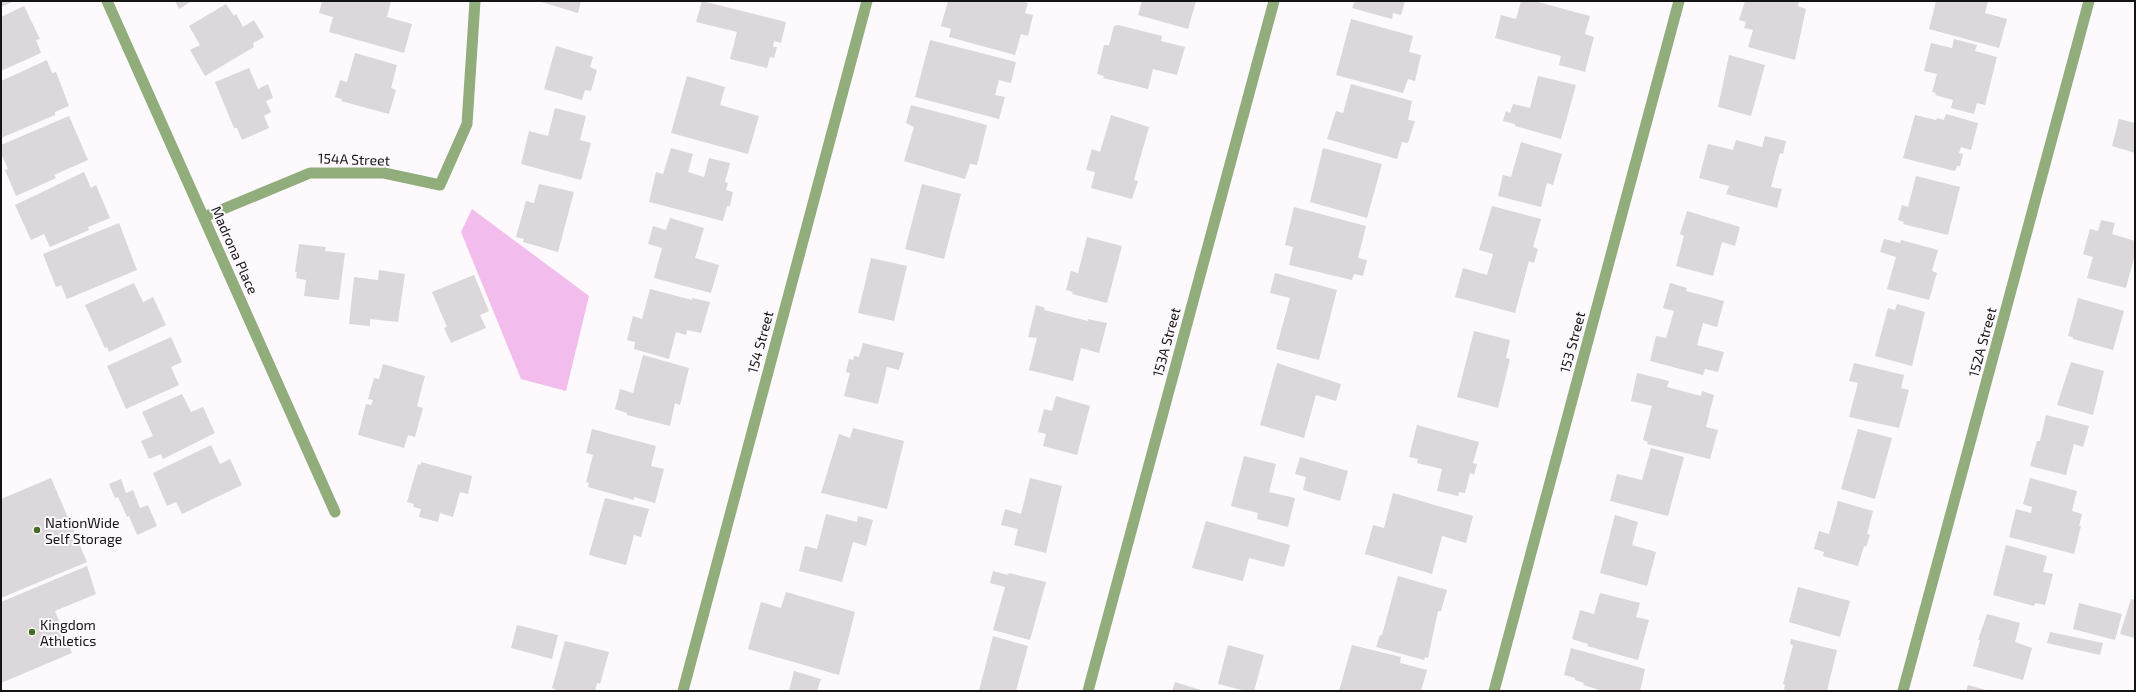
<svg xmlns="http://www.w3.org/2000/svg" width="2136" height="692" viewBox="0 0 2136 692" font-family="'Exo 2',sans-serif">
<rect width="100%" height="100%" fill="#fdf9fd"/>
<path fill="#f2bdec" d="M 472,209 L 589,296 L 566,391 L 521,379 L 461,232 Z"/>
<g fill="#dbd7db">
<path d="M 1,1 L 14,1 L 1,7 Z"/>
<path d="M 175,1 L 192,1 L 179,9 Z"/>
<path d="M 322,1 L 391,1 L 387,17 L 412,24 L 404,53 L 329,32 L 333,17 L 319,13 Z"/>
<path d="M 538,1 L 581,1 L 578,13 Z"/>
<path d="M 702,1 L 786,22 L 781,43 L 774,41 L 773,47 L 777,47 L 774,58 L 770,57 L 767,68 L 730,59 L 737,32 L 696,22 Z"/>
<path d="M 948,1 L 1020,1 L 1028,3 L 1025,13 L 1033,15 L 1028,36 L 1021,34 L 1015,55 L 949,37 L 951,29 L 941,26 Z"/>
<path d="M 1142,1 L 1196,1 L 1188,29 L 1138,15 Z"/>
<path d="M 1355,1 L 1405,1 L 1401,15 L 1393,13 L 1392,19 L 1352,8 Z"/>
<path d="M 1521,1 L 1534,1 L 1590,16 L 1585,34 L 1594,37 L 1585,72 L 1559,65 L 1561,56 L 1495,38 L 1501,15 L 1516,19 Z"/>
<path d="M 1745,1 L 1799,1 L 1798,6 L 1806,9 L 1795,60 L 1748,47 L 1753,30 L 1744,28 L 1746,22 L 1739,20 Z"/>
<path d="M 1936,1 L 1988,1 L 1985,13 L 2007,19 L 1999,48 L 1929,29 Z"/>
<path d="M 226,4 L 234,16 L 236,14 L 243,27 L 254,20 L 264,37 L 253,43 L 254,47 L 205,76 L 190,50 L 200,45 L 189,26 Z"/>
<path d="M 24,6 L 40,39 L 36,40 L 41,53 L 1,71 L 1,17 Z"/>
<path d="M 1351,19 L 1413,36 L 1409,52 L 1421,55 L 1415,81 L 1408,79 L 1403,93 L 1336,75 Z"/>
<path d="M 1118,25 L 1162,36 L 1161,41 L 1185,47 L 1177,75 L 1153,69 L 1148,89 L 1103,78 L 1104,76 L 1097,74 L 1104,45 L 1109,45 L 1114,26 Z"/>
<path d="M 1954,39 L 1977,45 L 1975,51 L 1997,57 L 1985,105 L 1977,103 L 1974,114 L 1951,108 L 1953,100 L 1935,95 L 1936,93 L 1932,92 L 1937,74 L 1924,71 L 1931,43 L 1952,48 Z"/>
<path d="M 930,40 L 1016,62 L 1011,83 L 999,80 L 995,95 L 1005,97 L 999,119 L 915,97 Z"/>
<path d="M 556,46 L 593,57 L 590,67 L 597,70 L 591,91 L 585,90 L 582,100 L 544,89 Z"/>
<path d="M 355,53 L 397,65 L 391,88 L 396,90 L 389,114 L 341,101 L 342,99 L 335,97 L 340,80 L 347,82 Z"/>
<path d="M 1729,55 L 1765,65 L 1751,116 L 1718,107 Z"/>
<path d="M 47,60 L 52,73 L 56,72 L 69,106 L 55,112 L 55,115 L 1,138 L 1,81 Z"/>
<path d="M 249,68 L 258,89 L 268,84 L 273,98 L 266,101 L 271,112 L 264,116 L 269,128 L 242,140 L 237,128 L 234,128 L 215,82 Z"/>
<path d="M 687,76 L 725,87 L 720,105 L 759,116 L 748,154 L 671,133 Z"/>
<path d="M 1538,76 L 1576,85 L 1561,139 L 1515,126 L 1515,124 L 1503,121 L 1506,111 L 1510,113 L 1513,104 L 1530,108 Z"/>
<path d="M 1351,84 L 1412,101 L 1408,120 L 1415,121 L 1408,143 L 1402,142 L 1397,159 L 1327,139 L 1336,111 L 1343,113 Z"/>
<path d="M 911,105 L 987,125 L 977,165 L 970,164 L 965,179 L 904,161 L 914,127 L 906,123 Z"/>
<path d="M 555,108 L 586,116 L 580,140 L 591,143 L 581,180 L 521,164 L 529,131 L 548,136 Z"/>
<path d="M 1946,114 L 1978,123 L 1971,150 L 1961,147 L 1959,153 L 1963,154 L 1960,166 L 1957,166 L 1955,171 L 1903,158 L 1915,115 L 1936,120 L 1937,118 L 1944,120 Z"/>
<path d="M 1111,115 L 1149,127 L 1134,180 L 1138,181 L 1132,199 L 1091,188 L 1095,172 L 1086,170 L 1092,149 L 1100,152 Z"/>
<path d="M 69,116 L 88,160 L 54,175 L 56,178 L 16,196 L 5,170 L 8,169 L 1,153 L 1,145 Z"/>
<path d="M 2119,119 L 2135,123 L 2135,153 L 2112,146 Z"/>
<path d="M 1765,136 L 1786,141 L 1783,154 L 1780,153 L 1771,187 L 1782,189 L 1777,208 L 1726,194 L 1729,186 L 1699,178 L 1708,144 L 1733,150 L 1736,140 L 1762,147 Z"/>
<path d="M 1521,142 L 1562,154 L 1553,185 L 1547,183 L 1541,207 L 1498,196 L 1503,175 L 1511,177 Z"/>
<path d="M 671,148 L 693,154 L 688,172 L 704,177 L 709,158 L 730,163 L 725,182 L 728,183 L 726,190 L 733,192 L 730,206 L 727,206 L 723,221 L 649,202 L 656,172 L 663,174 Z"/>
<path d="M 1323,148 L 1382,164 L 1367,218 L 1310,202 Z"/>
<path d="M 84,172 L 91,188 L 96,185 L 110,218 L 88,227 L 89,230 L 50,247 L 44,234 L 31,240 L 15,205 Z"/>
<path d="M 1916,176 L 1960,187 L 1948,235 L 1903,224 L 1904,222 L 1898,220 L 1902,205 L 1908,207 Z"/>
<path d="M 539,184 L 574,192 L 558,252 L 523,242 L 524,239 L 516,237 L 526,201 L 534,203 Z"/>
<path d="M 922,184 L 961,194 L 944,259 L 905,249 Z"/>
<path d="M 1492,206 L 1541,219 L 1533,247 L 1538,249 L 1534,263 L 1529,261 L 1515,313 L 1455,297 L 1463,268 L 1487,275 L 1493,254 L 1479,250 Z"/>
<path d="M 1294,207 L 1366,226 L 1358,258 L 1367,260 L 1363,276 L 1354,274 L 1352,280 L 1289,265 L 1293,247 L 1285,245 Z"/>
<path d="M 1687,211 L 1740,227 L 1735,246 L 1722,242 L 1713,276 L 1676,266 L 1684,236 L 1680,234 Z"/>
<path d="M 670,218 L 704,228 L 695,258 L 719,265 L 711,293 L 654,278 L 662,248 L 648,244 L 653,226 L 666,230 Z"/>
<path d="M 2101,220 L 2115,223 L 2112,234 L 2135,241 L 2135,254 L 2126,288 L 2087,278 L 2093,257 L 2083,254 L 2090,229 L 2098,231 Z"/>
<path d="M 119,223 L 137,270 L 67,299 L 61,285 L 56,287 L 43,254 Z"/>
<path d="M 1087,237 L 1122,246 L 1107,303 L 1072,294 L 1073,292 L 1066,290 L 1071,271 L 1078,273 Z"/>
<path d="M 1884,239 L 1900,243 L 1901,240 L 1938,250 L 1932,271 L 1937,273 L 1929,300 L 1887,289 L 1896,257 L 1880,252 Z"/>
<path d="M 299,244 L 326,247 L 325,251 L 345,253 L 339,300 L 304,296 L 306,280 L 296,278 L 297,272 L 295,272 Z"/>
<path d="M 871,258 L 907,266 L 894,321 L 858,313 Z"/>
<path d="M 379,270 L 405,274 L 398,322 L 370,319 L 370,326 L 349,324 L 354,277 L 378,280 Z"/>
<path d="M 1275,273 L 1337,290 L 1319,360 L 1276,349 L 1290,298 L 1270,293 Z"/>
<path d="M 474,275 L 489,311 L 480,315 L 486,328 L 451,343 L 444,328 L 447,327 L 432,292 Z"/>
<path d="M 134,283 L 143,302 L 153,297 L 166,325 L 109,352 L 107,347 L 105,348 L 85,305 Z"/>
<path d="M 1670,283 L 1687,288 L 1686,291 L 1724,301 L 1717,327 L 1703,323 L 1697,345 L 1724,352 L 1718,372 L 1705,369 L 1703,375 L 1650,361 L 1656,336 L 1666,338 L 1674,311 L 1663,308 Z"/>
<path d="M 650,289 L 692,300 L 692,298 L 710,302 L 701,333 L 687,330 L 686,335 L 676,332 L 669,359 L 634,349 L 635,342 L 627,340 L 633,316 L 642,319 Z"/>
<path d="M 2078,298 L 2124,311 L 2113,350 L 2073,339 L 2073,337 L 2068,336 Z"/>
<path d="M 1897,304 L 1925,312 L 1912,366 L 1875,356 L 1888,308 L 1895,310 Z"/>
<path d="M 1036,305 L 1045,308 L 1044,310 L 1088,321 L 1088,319 L 1107,323 L 1099,353 L 1081,348 L 1073,381 L 1029,370 L 1037,338 L 1028,337 Z"/>
<path d="M 1474,331 L 1510,340 L 1506,358 L 1510,359 L 1498,408 L 1457,397 Z"/>
<path d="M 171,337 L 182,362 L 171,367 L 179,385 L 126,409 L 107,366 Z"/>
<path d="M 863,343 L 904,353 L 899,370 L 887,367 L 878,404 L 844,396 L 850,373 L 846,372 L 849,359 L 853,360 L 854,356 L 859,357 Z"/>
<path d="M 643,355 L 689,368 L 680,405 L 675,403 L 670,426 L 627,415 L 627,413 L 615,409 L 620,389 L 633,393 Z"/>
<path d="M 2071,362 L 2104,371 L 2093,415 L 2057,405 Z"/>
<path d="M 1277,363 L 1341,384 L 1336,401 L 1316,395 L 1304,438 L 1260,425 Z"/>
<path d="M 1854,363 L 1904,375 L 1901,388 L 1909,390 L 1899,428 L 1849,417 L 1858,383 L 1849,381 Z"/>
<path d="M 383,364 L 425,376 L 417,406 L 423,408 L 415,437 L 408,435 L 404,448 L 358,435 L 366,404 L 371,405 L 373,400 L 368,399 L 374,378 L 379,379 Z"/>
<path d="M 1637,373 L 1669,381 L 1667,387 L 1701,396 L 1702,391 L 1714,395 L 1706,427 L 1718,430 L 1710,459 L 1647,444 L 1648,442 L 1643,440 L 1652,406 L 1631,401 Z"/>
<path d="M 182,394 L 191,412 L 203,407 L 215,433 L 163,459 L 161,454 L 149,459 L 141,441 L 153,436 L 142,412 Z"/>
<path d="M 1056,396 L 1090,406 L 1077,455 L 1043,446 L 1046,434 L 1038,432 L 1044,409 L 1052,411 Z"/>
<path d="M 2046,415 L 2089,426 L 2083,447 L 2074,444 L 2066,475 L 2030,466 L 2037,441 L 2040,441 Z"/>
<path d="M 1417,425 L 1479,442 L 1473,463 L 1477,464 L 1474,475 L 1470,473 L 1465,493 L 1459,492 L 1458,496 L 1437,491 L 1442,469 L 1417,463 L 1418,459 L 1409,457 Z"/>
<path d="M 853,428 L 904,441 L 887,509 L 821,493 L 839,434 L 850,438 Z"/>
<path d="M 592,429 L 656,446 L 651,466 L 664,469 L 655,503 L 634,497 L 634,500 L 588,487 L 589,483 L 586,482 L 593,455 L 586,453 Z"/>
<path d="M 1858,429 L 1892,438 L 1875,499 L 1841,489 Z"/>
<path d="M 211,445 L 220,464 L 230,459 L 242,485 L 182,514 L 176,502 L 167,506 L 153,473 Z"/>
<path d="M 1651,448 L 1684,457 L 1668,516 L 1610,501 L 1617,474 L 1642,480 Z"/>
<path d="M 1244,456 L 1276,464 L 1269,492 L 1295,498 L 1288,527 L 1257,519 L 1258,513 L 1231,506 Z"/>
<path d="M 1300,457 L 1348,471 L 1340,501 L 1303,490 L 1306,477 L 1295,474 Z"/>
<path d="M 421,462 L 472,476 L 468,494 L 460,492 L 453,517 L 440,513 L 438,522 L 419,517 L 421,509 L 413,507 L 414,504 L 407,502 L 418,464 L 421,465 Z"/>
<path d="M 51,478 L 87,562 L 1,598 L 1,499 Z"/>
<path d="M 1030,478 L 1062,486 L 1046,553 L 1014,545 L 1018,529 L 1001,525 L 1005,509 L 1021,514 Z"/>
<path d="M 2030,478 L 2077,491 L 2072,511 L 2082,514 L 2079,526 L 2081,526 L 2074,554 L 2009,537 L 2016,509 L 2031,513 L 2032,507 L 2023,504 Z"/>
<path d="M 121,479 L 126,493 L 133,490 L 140,508 L 148,505 L 157,526 L 137,535 L 129,516 L 127,517 L 118,497 L 115,498 L 109,484 Z"/>
<path d="M 1393,493 L 1473,516 L 1466,543 L 1442,536 L 1432,574 L 1365,554 L 1373,525 L 1384,528 Z"/>
<path d="M 605,498 L 649,509 L 641,537 L 634,535 L 626,565 L 589,555 Z"/>
<path d="M 1838,501 L 1873,511 L 1867,534 L 1870,535 L 1866,547 L 1864,546 L 1858,566 L 1823,556 L 1824,552 L 1814,549 L 1819,531 L 1829,534 Z"/>
<path d="M 826,514 L 857,522 L 858,516 L 873,520 L 866,546 L 853,542 L 842,582 L 799,571 L 805,546 L 817,549 Z"/>
<path d="M 1615,515 L 1638,522 L 1632,545 L 1656,552 L 1647,586 L 1600,573 Z"/>
<path d="M 1206,521 L 1290,545 L 1284,567 L 1249,558 L 1243,581 L 1192,568 Z"/>
<path d="M 2006,545 L 2047,556 L 2043,572 L 2053,574 L 2045,605 L 2035,603 L 2034,606 L 1993,595 Z"/>
<path d="M 87,566 L 96,594 L 55,611 L 72,653 L 1,683 L 1,602 Z"/>
<path d="M 993,571 L 1008,575 L 1009,573 L 1046,582 L 1030,640 L 993,630 L 1005,587 L 990,583 Z"/>
<path d="M 1398,576 L 1447,590 L 1441,611 L 1438,611 L 1428,658 L 1425,657 L 1424,660 L 1376,647 L 1380,635 L 1382,635 Z"/>
<path d="M 1798,587 L 1850,601 L 1840,637 L 1789,622 Z"/>
<path d="M 786,592 L 855,612 L 839,675 L 748,649 L 761,602 L 781,608 Z"/>
<path d="M 1600,593 L 1640,603 L 1636,617 L 1649,620 L 1638,660 L 1587,646 L 1588,644 L 1572,639 L 1580,610 L 1594,614 Z"/>
<path d="M 2131,599 L 2135,600 L 2135,638 L 2120,634 Z"/>
<path d="M 2079,603 L 2122,614 L 2115,640 L 2073,629 Z"/>
<path d="M 1987,614 L 2020,623 L 2015,642 L 2032,648 L 2023,680 L 1973,666 L 1980,640 L 1978,640 Z"/>
<path d="M 517,625 L 558,635 L 552,659 L 511,648 Z"/>
<path d="M 2050,632 L 2103,643 L 2100,655 L 2047,643 Z"/>
<path d="M 993,636 L 1028,646 L 1016,691 L 979,691 Z"/>
<path d="M 1791,639 L 1837,650 L 1827,691 L 1784,691 L 1785,685 L 1783,684 L 1793,645 L 1790,644 Z"/>
<path d="M 565,641 L 609,652 L 600,684 L 597,683 L 595,691 L 559,691 L 552,688 Z"/>
<path d="M 1228,645 L 1264,655 L 1254,691 L 1246,691 L 1218,684 Z"/>
<path d="M 1352,645 L 1401,657 L 1400,663 L 1427,670 L 1421,691 L 1339,691 Z"/>
<path d="M 1571,648 L 1645,669 L 1640,691 L 1603,691 L 1583,685 L 1584,683 L 1575,680 L 1575,678 L 1564,675 Z"/>
<path d="M 794,671 L 821,679 L 817,691 L 789,691 Z"/>
<path d="M 1175,682 L 1204,691 L 1172,691 Z"/>
<path d="M 1968,685 L 1989,691 L 1966,691 Z"/>
</g>
<g fill="none" stroke-linecap="round" stroke-linejoin="round">
<g stroke="#91ad7c" stroke-width="11">
<path d="M 107,1 L 335,512"/>
<path d="M 204,217 L 310,173 L 384,173 L 440,185 L 467,124 L 475,1"/>
<path d="M 1088,691 L 1274,1"/>
<path d="M 1494,691 L 1679,1"/>
<path d="M 1903,691 L 2089,1"/>
</g>
<path stroke="#91ad7c" stroke-width="11" d="M 683,691 L 867,1"/>
</g>
<g fill="#476b24" stroke="#fdf9fd" stroke-width="1.5">
<circle cx="37" cy="530" r="4"/>
<circle cx="32" cy="632" r="4"/>
</g>
<g text-anchor="middle" dominant-baseline="central" stroke-width="4" stroke-linejoin="round" paint-order="stroke">
<g font-size="14" fill="#151415" stroke="#fdf9fd">
<text transform="translate(354 159) rotate(2)">154A Street</text>
<text transform="translate(235 250) rotate(66)">Madrona Place</text>
<text transform="translate(760 342) rotate(-75)">154 Street</text>
<text transform="translate(1166 342) rotate(-75)">153A Street</text>
<text transform="translate(1572 342) rotate(-75)">153 Street</text>
<text transform="translate(1982 342) rotate(-75)">152A Street</text>
</g>
<g font-size="14" fill="#151415" stroke="#fdf9fd" text-anchor="start">
<text x="45" y="522">NationWide<tspan x="45" dy="16">Self Storage</tspan></text>
<text x="40" y="624">Kingdom<tspan x="40" dy="16">Athletics</tspan></text>
</g>
</g>
<rect width="2136" height="692" fill="none" stroke="#151415" stroke-width="4"/>
</svg>
